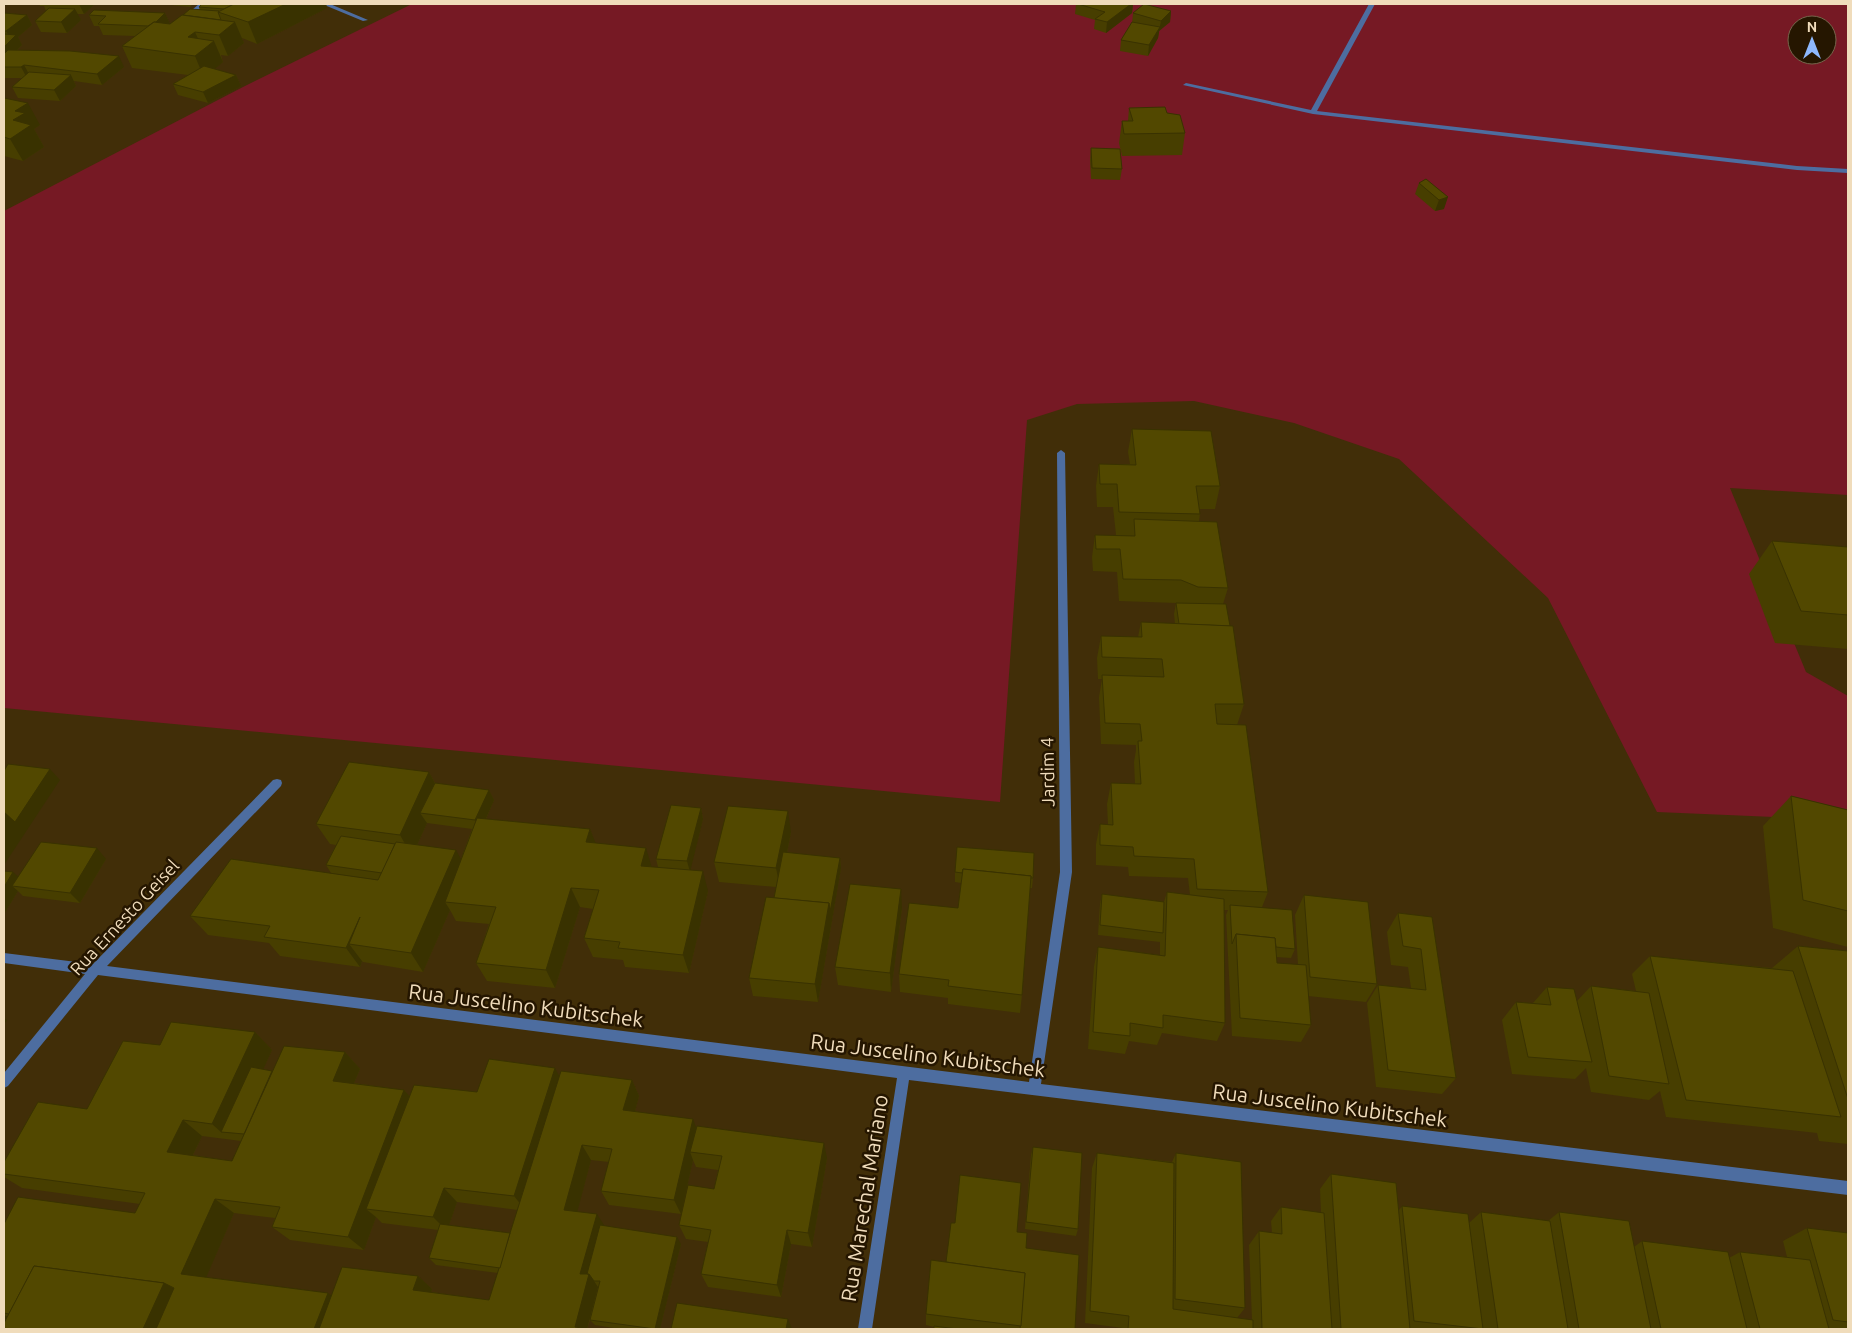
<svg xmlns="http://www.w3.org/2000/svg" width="1852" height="1333" viewBox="0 0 1852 1333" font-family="Ubuntu,sans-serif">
<rect width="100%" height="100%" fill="#412e08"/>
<path fill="#761924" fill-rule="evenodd" d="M 412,4 L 1848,4 L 1848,495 L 1730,488 L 1806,672 L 1848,696 L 1848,820 L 1657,812 L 1548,598 L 1399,459 L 1294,423 L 1194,401 L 1077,404 L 1027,420 L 1000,802 L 4,708 L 4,211 L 243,87 ZM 1797,25 L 1827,25 L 1827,55 L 1797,55 Z"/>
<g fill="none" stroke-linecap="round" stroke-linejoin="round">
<g fill="#4d6da0" fill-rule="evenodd">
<path d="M 199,4 L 205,4 L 189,18 L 185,18 L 185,16 Z"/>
<path d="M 322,4 L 330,4 L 368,20 L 363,21 Z"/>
</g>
<g fill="#4d6da0" fill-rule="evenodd">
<path d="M 1369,4 L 1375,4 L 1317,111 L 1797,166 L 1848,169 L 1848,173 L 1797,170 L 1313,114 L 1183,85 L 1186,83 L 1311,110 Z"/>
<path d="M 1061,450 L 1065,453 L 1072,872 L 1041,1084 L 1848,1181 L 1848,1195 L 909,1080 L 872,1329 L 858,1329 L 897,1078 L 98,975 L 8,1086 L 4,1088 L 4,1073 L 85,974 L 4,963 L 4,953 L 93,964 L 273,780 L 277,779 L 281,780 L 282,783 L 281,786 L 107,966 L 1029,1082 L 1060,872 L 1057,453 Z"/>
</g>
</g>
<g fill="#473e00" fill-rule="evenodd">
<path d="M 39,4 L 95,4 L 84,14 L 77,14 L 81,20 L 67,33 L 41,32 L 35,21 L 46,11 L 44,6 L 40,6 Z"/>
<path d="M 147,4 L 170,4 L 168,5 Z"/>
<path d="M 170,4 L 193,4 L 190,7 L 171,5 Z"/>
<path d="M 202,4 L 326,4 L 327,8 L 257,44 L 242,38 L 244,43 L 228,56 L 221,55 L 223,62 L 214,69 L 236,75 L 241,86 L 208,103 L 178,95 L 173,84 L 188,75 L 132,68 L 122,46 L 135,36 L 103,35 L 99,26 L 94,26 L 89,15 L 165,13 L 170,24 L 183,15 L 200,10 L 199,7 Z"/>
<path d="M 1076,4 L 1133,4 L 1132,13 L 1106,33 L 1094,29 L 1095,20 L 1075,14 Z"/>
<path d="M 1171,11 L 1170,22 L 1159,31 L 1158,38 L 1148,56 L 1120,51 L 1121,40 L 1132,24 L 1133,13 Z"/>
<path d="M 4,13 L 27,15 L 32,25 L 18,37 L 22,45 L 17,50 L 124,67 L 102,85 L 74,81 L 76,86 L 60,101 L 18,98 L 12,87 L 22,78 L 4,78 Z"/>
<path d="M 4,98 L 40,125 L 34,129 L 44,147 L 23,161 L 4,156 Z"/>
<path d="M 1129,108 L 1167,113 L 1185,133 L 1182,155 L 1122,156 L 1119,143 L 1122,121 L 1128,121 Z"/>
<path d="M 1091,148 L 1122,169 L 1120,180 L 1091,179 L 1090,160 Z"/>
<path d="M 1426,179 L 1444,209 L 1435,211 L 1415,194 L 1419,183 Z"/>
<path d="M 1132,429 L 1220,486 L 1215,509 L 1200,509 L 1200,514 L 1199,521 L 1228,588 L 1223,604 L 1230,626 L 1244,704 L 1237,725 L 1268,892 L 1262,907 L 1295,949 L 1291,958 L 1276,957 L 1277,963 L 1298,965 L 1295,915 L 1304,895 L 1377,984 L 1366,1002 L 1308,996 L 1311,1025 L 1301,1042 L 1232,1036 L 1226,915 L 1228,910 L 1224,910 L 1225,1023 L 1217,1041 L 1162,1033 L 1157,1045 L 1129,1041 L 1125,1054 L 1088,1049 L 1094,966 L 1098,947 L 1160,955 L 1160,942 L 1098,935 L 1100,904 L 1102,894 L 1164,902 L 1167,892 L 1190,895 L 1188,878 L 1129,876 L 1128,867 L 1096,865 L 1096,844 L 1100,824 L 1108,825 L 1107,804 L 1111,783 L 1135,784 L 1134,762 L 1136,750 L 1136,745 L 1101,744 L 1099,697 L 1102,679 L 1098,679 L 1097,658 L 1101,636 L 1138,637 L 1141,622 L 1175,624 L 1174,614 L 1176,603 L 1177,603 L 1119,601 L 1117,572 L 1093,571 L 1092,557 L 1095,535 L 1116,535 L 1113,507 L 1097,507 L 1096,486 L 1099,464 L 1130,464 L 1128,452 Z"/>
<path d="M 1772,541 L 1848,547 L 1848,649 L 1775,643 L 1749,574 Z"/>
<path d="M 429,772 L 435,783 L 489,790 L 494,800 L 486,819 L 590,829 L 595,843 L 652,867 L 658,867 L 656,859 L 701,808 L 703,819 L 690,870 L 708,891 L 689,973 L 625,967 L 623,960 L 593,957 L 584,938 L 593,909 L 580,907 L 555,988 L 487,981 L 476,963 L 489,924 L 456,921 L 450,910 L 423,972 L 363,962 L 362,961 L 360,967 L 280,956 L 269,943 L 208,935 L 190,916 L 331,873 L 326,865 L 336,845 L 330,844 L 316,824 ZM 427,823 L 472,829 L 461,859 L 417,845 Z"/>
<path d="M 1791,796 L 1848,810 L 1848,947 L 1773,928 L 1763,826 Z"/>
<path d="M 791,832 L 787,853 L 840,858 L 841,868 L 818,1002 L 753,996 L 749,978 L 774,898 L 776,887 L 719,882 L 714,862 Z"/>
<path d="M 106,859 L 80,903 L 23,896 L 18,891 L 4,914 L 4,871 L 18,877 Z"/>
<path d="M 955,872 L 1033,878 L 1032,888 L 1030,888 L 1022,995 L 1020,1013 L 948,1004 L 948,998 L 900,992 L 899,974 L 958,908 L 961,883 L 955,882 Z"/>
<path d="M 902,908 L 891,992 L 838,985 L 835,967 Z"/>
<path d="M 1398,913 L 1432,917 L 1456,1078 L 1442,1094 L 1376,1087 L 1367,1003 L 1378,985 L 1411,988 L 1408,967 L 1391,965 L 1387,932 Z"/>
<path d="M 1798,946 L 1848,951 L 1848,1144 L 1819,1141 L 1817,1133 L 1666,1117 L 1660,1091 L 1649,1100 L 1591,1092 L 1586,1068 L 1575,1079 L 1512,1074 L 1502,1020 L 1516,1002 L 1533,1003 L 1547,987 L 1577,1001 L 1591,986 L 1636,991 L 1632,974 L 1650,956 L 1772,968 Z"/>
<path d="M 255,1032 L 272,1050 L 263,1069 L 272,1071 L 345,1052 L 360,1069 L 354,1083 L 404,1090 L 409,1096 L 477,1092 L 560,1076 L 632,1080 L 639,1096 L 635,1111 L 696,1127 L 827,1158 L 812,1247 L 791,1244 L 781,1297 L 708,1287 L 701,1274 L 708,1242 L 686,1239 L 679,1225 L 714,1189 L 718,1170 L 696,1167 L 693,1160 L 681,1214 L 609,1205 L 601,1191 L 609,1162 L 591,1160 L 577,1211 L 605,1226 L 681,1244 L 660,1329 L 620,1329 L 595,1325 L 590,1320 L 587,1329 L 4,1329 L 4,1224 L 135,1213 L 140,1204 L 22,1188 L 4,1177 L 4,1162 L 87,1109 L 160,1045 ZM 202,1136 L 241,1141 L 232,1161 L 193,1155 ZM 457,1202 L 518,1210 L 510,1233 L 449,1225 ZM 234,1213 L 275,1218 L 272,1227 L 290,1240 L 364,1250 L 376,1217 L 382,1223 L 438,1230 L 429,1258 L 436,1265 L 498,1273 L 489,1300 L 431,1292 L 432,1289 L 418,1276 L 332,1296 L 328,1293 L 206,1277 Z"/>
<path d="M 1033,1147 L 1078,1229 L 1076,1236 L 1025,1229 L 1031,1155 Z"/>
<path d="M 1097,1153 L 1172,1162 L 1176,1153 L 1245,1308 L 1237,1318 L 1252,1320 L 1249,1245 L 1259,1231 L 1272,1233 L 1271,1221 L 1281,1207 L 1321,1213 L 1320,1189 L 1331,1174 L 1399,1210 L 1402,1206 L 1469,1223 L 1481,1212 L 1548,1221 L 1559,1212 L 1634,1247 L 1642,1241 L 1729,1258 L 1740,1252 L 1787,1257 L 1783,1241 L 1807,1228 L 1848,1233 L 1848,1329 L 1123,1329 L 1123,1328 L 1085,1323 L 1092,1168 Z"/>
<path d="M 1017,1232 L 1026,1248 L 1075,1329 L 934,1329 L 934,1327 L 926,1325 L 926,1314 L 946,1262 Z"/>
</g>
<g fill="#393200">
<path d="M 79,4 L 95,4 L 84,14 Z"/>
<path d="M 270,4 L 326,4 L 327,8 L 257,44 L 248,22 Z"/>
<path d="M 1131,4 L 1133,4 L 1132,13 L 1106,33 L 1107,22 Z"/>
<path d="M 75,9 L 81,20 L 67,33 L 61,22 Z"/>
<path d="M 1171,11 L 1170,22 L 1159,31 L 1161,21 Z"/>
<path d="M 165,13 L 170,24 L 151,27 Z"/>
<path d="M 27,15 L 32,25 L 18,37 L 22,45 L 4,63 L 4,47 L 11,40 L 6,31 Z"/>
<path d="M 235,22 L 244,43 L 228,56 L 219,35 Z"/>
<path d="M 1160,27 L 1158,38 L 1148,56 L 1149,45 Z"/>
<path d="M 195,32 L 203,50 L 214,41 L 223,62 L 204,78 L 195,56 L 188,37 Z"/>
<path d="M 119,56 L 124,67 L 102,85 L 97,74 Z"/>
<path d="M 24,65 L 30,76 L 27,78 L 21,67 Z"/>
<path d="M 71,75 L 76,86 L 60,101 L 54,90 Z"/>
<path d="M 236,75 L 241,86 L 208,103 L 203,92 Z"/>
<path d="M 28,103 L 40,125 L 34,129 L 44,147 L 23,161 L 10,139 L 15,111 Z"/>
<path d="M 1448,197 L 1444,209 L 1435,211 L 1439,200 Z"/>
<path d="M 50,769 L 60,780 L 4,865 L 4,813 Z"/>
<path d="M 429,772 L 440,793 L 420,813 L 427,823 L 412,856 L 400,835 Z"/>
<path d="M 489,790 L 494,800 L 481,830 L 475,820 Z"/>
<path d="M 701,808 L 703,819 L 690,872 L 687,861 Z"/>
<path d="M 788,811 L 791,832 L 780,888 L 776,868 Z"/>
<path d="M 590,829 L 598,849 L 586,842 Z"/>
<path d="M 97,848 L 106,859 L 80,903 L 70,893 Z"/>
<path d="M 646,848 L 652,868 L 641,866 Z"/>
<path d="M 456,850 L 467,870 L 445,902 L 450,910 L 423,972 L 411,953 Z"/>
<path d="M 840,858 L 841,868 L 818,1002 L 815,984 L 829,903 Z"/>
<path d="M 703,871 L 708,891 L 689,973 L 683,955 Z"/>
<path d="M 13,872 L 24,882 L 12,886 L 18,891 L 4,914 L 4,887 Z"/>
<path d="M 571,888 L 580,907 L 555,988 L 546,970 Z"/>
<path d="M 901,889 L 902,908 L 891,992 L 890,973 Z"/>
<path d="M 360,917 L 349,944 L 362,961 L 360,967 L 346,948 Z"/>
<path d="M 4,1018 L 7,1020 L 4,1024 Z"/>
<path d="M 255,1032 L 272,1050 L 234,1133 L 221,1132 L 212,1124 Z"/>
<path d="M 345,1052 L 360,1069 L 348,1097 L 333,1081 Z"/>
<path d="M 555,1068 L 564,1085 L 526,1211 L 514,1196 Z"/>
<path d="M 632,1080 L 639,1096 L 631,1126 L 623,1110 Z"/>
<path d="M 404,1090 L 418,1106 L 366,1209 L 376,1217 L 364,1250 L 348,1237 Z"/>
<path d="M 693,1119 L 699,1135 L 690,1152 L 693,1160 L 681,1214 L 674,1200 Z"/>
<path d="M 183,1120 L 202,1136 L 187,1167 L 167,1152 Z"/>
<path d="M 824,1143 L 827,1158 L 812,1247 L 808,1233 Z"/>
<path d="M 582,1145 L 591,1160 L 574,1224 L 564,1210 Z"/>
<path d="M 444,1188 L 457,1202 L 447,1231 L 433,1217 Z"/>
<path d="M 215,1199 L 234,1213 L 202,1287 L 181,1274 Z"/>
<path d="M 597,1214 L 606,1228 L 592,1278 L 598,1287 L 587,1329 L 575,1327 L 580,1274 Z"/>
<path d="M 787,1230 L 791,1244 L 781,1297 L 777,1285 Z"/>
<path d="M 677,1237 L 681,1244 L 660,1329 L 655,1329 Z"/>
<path d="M 418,1276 L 432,1289 L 428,1302 L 413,1290 Z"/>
<path d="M 164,1283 L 196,1301 L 183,1329 L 143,1329 Z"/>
<path d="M 328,1293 L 345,1305 L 336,1329 L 314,1329 Z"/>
<path d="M 4,1315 L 24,1324 L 4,1329 Z"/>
<path d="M 788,1319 L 792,1329 L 786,1329 Z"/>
</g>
<g fill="#524800" stroke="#393200">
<path d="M 202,4 L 234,4 L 224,9 L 199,7 Z"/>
<path d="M 234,4 L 286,4 L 248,22 L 218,12 Z"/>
<path d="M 1078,4 L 1131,4 L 1107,22 L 1095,19 L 1105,12 Z"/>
<path d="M 1144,4 L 1171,11 L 1161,21 L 1133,13 Z"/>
<path d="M 49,8 L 75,9 L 61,22 L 35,21 Z"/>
<path d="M 190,9 L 219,11 L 218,12 L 221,20 L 183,15 Z"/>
<path d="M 94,10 L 165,13 L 156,22 L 154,22 L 148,26 L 98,24 L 106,16 L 89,15 Z"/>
<path d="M 4,13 L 27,15 L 6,31 L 4,31 Z"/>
<path d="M 182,15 L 235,22 L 219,35 L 195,32 L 188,37 L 214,41 L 195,56 L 122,46 L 154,22 L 170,24 Z"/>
<path d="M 1132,22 L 1160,27 L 1149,45 L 1121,40 Z"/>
<path d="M 4,34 L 16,35 L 4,47 Z"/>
<path d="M 8,50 L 70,51 L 119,56 L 97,74 L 24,65 L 21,67 L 4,67 L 4,54 Z"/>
<path d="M 204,66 L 236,75 L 203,92 L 173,84 Z"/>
<path d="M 29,72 L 71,75 L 54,90 L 12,87 Z"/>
<path d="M 4,98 L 28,103 L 15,111 L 25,113 L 13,120 L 31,125 L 10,139 L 4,137 Z"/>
<path d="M 1165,107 L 1167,113 L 1180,115 L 1185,133 L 1124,134 L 1122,121 L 1133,121 L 1129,108 Z"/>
<path d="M 1091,148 L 1120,149 L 1122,169 L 1092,168 Z"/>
<path d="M 1426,179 L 1448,197 L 1439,200 L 1419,183 Z"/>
<path d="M 1132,429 L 1211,431 L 1220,486 L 1196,486 L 1200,514 L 1119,512 L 1117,484 L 1100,484 L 1099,464 L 1136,465 Z"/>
<path d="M 1134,519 L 1217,522 L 1228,588 L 1198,587 L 1181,580 L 1123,579 L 1120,549 L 1096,549 L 1095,535 L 1135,536 Z"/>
<path d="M 1772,541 L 1848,547 L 1848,615 L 1801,611 Z"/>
<path d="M 1176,603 L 1226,604 L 1230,626 L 1179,624 Z"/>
<path d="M 1141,622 L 1233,626 L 1244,704 L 1215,704 L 1217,724 L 1246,725 L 1268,892 L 1197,889 L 1194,859 L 1134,856 L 1133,847 L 1100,845 L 1100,824 L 1113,825 L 1111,783 L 1141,784 L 1138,741 L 1142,741 L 1140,724 L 1105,723 L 1102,675 L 1164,677 L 1162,659 L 1102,657 L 1101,636 L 1142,637 Z"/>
<path d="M 349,762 L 429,772 L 400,835 L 316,824 Z"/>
<path d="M 8,764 L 50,769 L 15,822 L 4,812 L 4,771 Z"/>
<path d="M 435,783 L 489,790 L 475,820 L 420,813 Z"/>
<path d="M 1791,796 L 1848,810 L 1848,911 L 1803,900 Z"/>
<path d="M 671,805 L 701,808 L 687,861 L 656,859 Z"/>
<path d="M 728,806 L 788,811 L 776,868 L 714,862 Z"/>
<path d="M 477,818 L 590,829 L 586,842 L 646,848 L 641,866 L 703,871 L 683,955 L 618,948 L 620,942 L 584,938 L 599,890 L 571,888 L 546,970 L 476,963 L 496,907 L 445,902 Z"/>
<path d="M 341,836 L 395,844 L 382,873 L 326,865 Z"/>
<path d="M 41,842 L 97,848 L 70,893 L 12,886 Z"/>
<path d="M 396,842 L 456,850 L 411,953 L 349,944 L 360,917 L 346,948 L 264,937 L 270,926 L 190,916 L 231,859 L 378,880 Z"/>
<path d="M 957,847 L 1034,853 L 1033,878 L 1031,878 L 1031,876 L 963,869 L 962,873 L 955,872 Z"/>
<path d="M 783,852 L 840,858 L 830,912 L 829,903 L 774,898 Z"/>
<path d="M 963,869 L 1031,876 L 1022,995 L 948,986 L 949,980 L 899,974 L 909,903 L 958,908 Z"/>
<path d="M 4,871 L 13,872 L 4,887 Z"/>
<path d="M 850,884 L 901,889 L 890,973 L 835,967 Z"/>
<path d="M 1167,892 L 1224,899 L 1225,1023 L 1163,1015 L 1163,1028 L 1130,1023 L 1130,1036 L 1093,1032 L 1098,947 L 1165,956 Z"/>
<path d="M 1102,894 L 1164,902 L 1163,933 L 1100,925 Z"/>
<path d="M 1304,895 L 1368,902 L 1377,984 L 1310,977 Z"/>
<path d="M 766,897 L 829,903 L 815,984 L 749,978 Z"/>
<path d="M 1230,905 L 1292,910 L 1295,949 L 1276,947 L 1275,938 L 1236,934 L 1232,944 Z"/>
<path d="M 1398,913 L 1432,917 L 1456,1078 L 1388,1070 L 1378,985 L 1426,990 L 1421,949 L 1403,946 Z"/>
<path d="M 1236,934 L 1275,938 L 1277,963 L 1306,965 L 1311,1025 L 1240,1018 Z"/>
<path d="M 1798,946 L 1848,951 L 1848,1099 Z"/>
<path d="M 1650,956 L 1793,971 L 1841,1117 L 1686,1100 Z"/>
<path d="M 1591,986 L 1649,993 L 1669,1084 L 1609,1076 Z"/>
<path d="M 1547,987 L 1574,989 L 1592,1062 L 1528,1057 L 1516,1002 L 1551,1005 Z"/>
<path d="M 171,1022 L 255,1032 L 212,1124 L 183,1120 L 167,1152 L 232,1161 L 284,1046 L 345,1052 L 333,1081 L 404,1090 L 348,1237 L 272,1227 L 280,1207 L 215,1199 L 181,1274 L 328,1293 L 314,1329 L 156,1329 L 174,1288 L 164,1283 L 34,1266 L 9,1314 L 4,1313 L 4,1224 L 18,1197 L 135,1213 L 145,1193 L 4,1174 L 4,1162 L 38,1102 L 87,1109 L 123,1041 L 160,1045 Z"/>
<path d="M 489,1059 L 555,1068 L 514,1196 L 444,1188 L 433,1217 L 366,1209 L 414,1085 L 477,1092 Z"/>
<path d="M 251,1067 L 272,1071 L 244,1134 L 221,1132 Z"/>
<path d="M 561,1071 L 632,1080 L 623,1110 L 693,1119 L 674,1200 L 601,1191 L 612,1149 L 582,1145 L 564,1210 L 597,1214 L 580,1274 L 589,1274 L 575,1327 L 589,1329 L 319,1329 L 342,1267 L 418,1276 L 413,1290 L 489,1300 Z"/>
<path d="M 697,1126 L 824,1143 L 808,1233 L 787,1230 L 777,1285 L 701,1274 L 711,1230 L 679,1225 L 688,1185 L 714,1189 L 722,1156 L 690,1152 Z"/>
<path d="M 1033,1147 L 1082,1153 L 1078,1229 L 1026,1222 Z"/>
<path d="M 1097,1153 L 1174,1163 L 1173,1309 L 1253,1320 L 1253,1329 L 1128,1329 L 1129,1316 L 1090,1311 Z"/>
<path d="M 1176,1153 L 1241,1162 L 1245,1308 L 1175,1299 Z"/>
<path d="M 1331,1174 L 1396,1183 L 1410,1329 L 1341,1329 Z"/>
<path d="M 960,1175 L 1021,1183 L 1017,1232 L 1027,1233 L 1026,1248 L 1079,1255 L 1075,1329 L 1020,1329 L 1025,1273 L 946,1262 L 951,1223 L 955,1223 Z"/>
<path d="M 1402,1206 L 1468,1214 L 1483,1329 L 1414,1321 Z"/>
<path d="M 1281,1207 L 1324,1213 L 1332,1329 L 1262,1329 L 1259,1231 L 1282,1234 Z"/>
<path d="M 1481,1212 L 1550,1221 L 1568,1329 L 1498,1329 Z"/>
<path d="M 1559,1212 L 1629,1221 L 1651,1329 L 1579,1329 Z"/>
<path d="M 440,1224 L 510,1233 L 500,1268 L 429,1258 Z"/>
<path d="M 600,1225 L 677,1237 L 655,1329 L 590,1320 L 600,1281 L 594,1281 L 589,1274 L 587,1274 Z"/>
<path d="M 1807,1228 L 1848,1233 L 1848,1322 L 1833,1320 Z"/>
<path d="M 1642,1241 L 1728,1252 L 1747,1329 L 1661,1329 Z"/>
<path d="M 1740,1252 L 1810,1260 L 1829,1329 L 1760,1329 Z"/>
<path d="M 931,1260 L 1025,1273 L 1021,1326 L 926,1314 Z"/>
<path d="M 34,1266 L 164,1283 L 143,1329 L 4,1329 L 4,1323 Z"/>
<path d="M 677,1303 L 788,1319 L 786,1329 L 671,1329 Z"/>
<path d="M 934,1326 L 957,1329 L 934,1329 Z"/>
</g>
<g text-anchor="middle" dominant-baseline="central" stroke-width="5" stroke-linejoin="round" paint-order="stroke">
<g font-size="18" fill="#f0dcbb" stroke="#251600">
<text transform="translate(1047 772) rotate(-91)">Jardim 4</text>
<text transform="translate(124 917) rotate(-47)">Rua Ernesto Geisel</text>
</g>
<g font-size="21" fill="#f0dcbb" stroke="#251600">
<text transform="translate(526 1005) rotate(7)">Rua Juscelino Kubitschek</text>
<text transform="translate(928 1055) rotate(7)">Rua Juscelino Kubitschek</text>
<text transform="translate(1330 1105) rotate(7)">Rua Juscelino Kubitschek</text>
<text transform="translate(864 1198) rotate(-81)">Rua Marechal Mariano</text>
</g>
</g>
<rect width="1852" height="1333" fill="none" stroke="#f0dcbb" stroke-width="10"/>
<g transform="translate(1812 40)"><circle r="24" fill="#251600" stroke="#76654b"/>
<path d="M0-4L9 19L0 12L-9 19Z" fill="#8eb8fd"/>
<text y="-8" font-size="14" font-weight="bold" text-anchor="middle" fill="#f0dcbb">N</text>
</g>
</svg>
